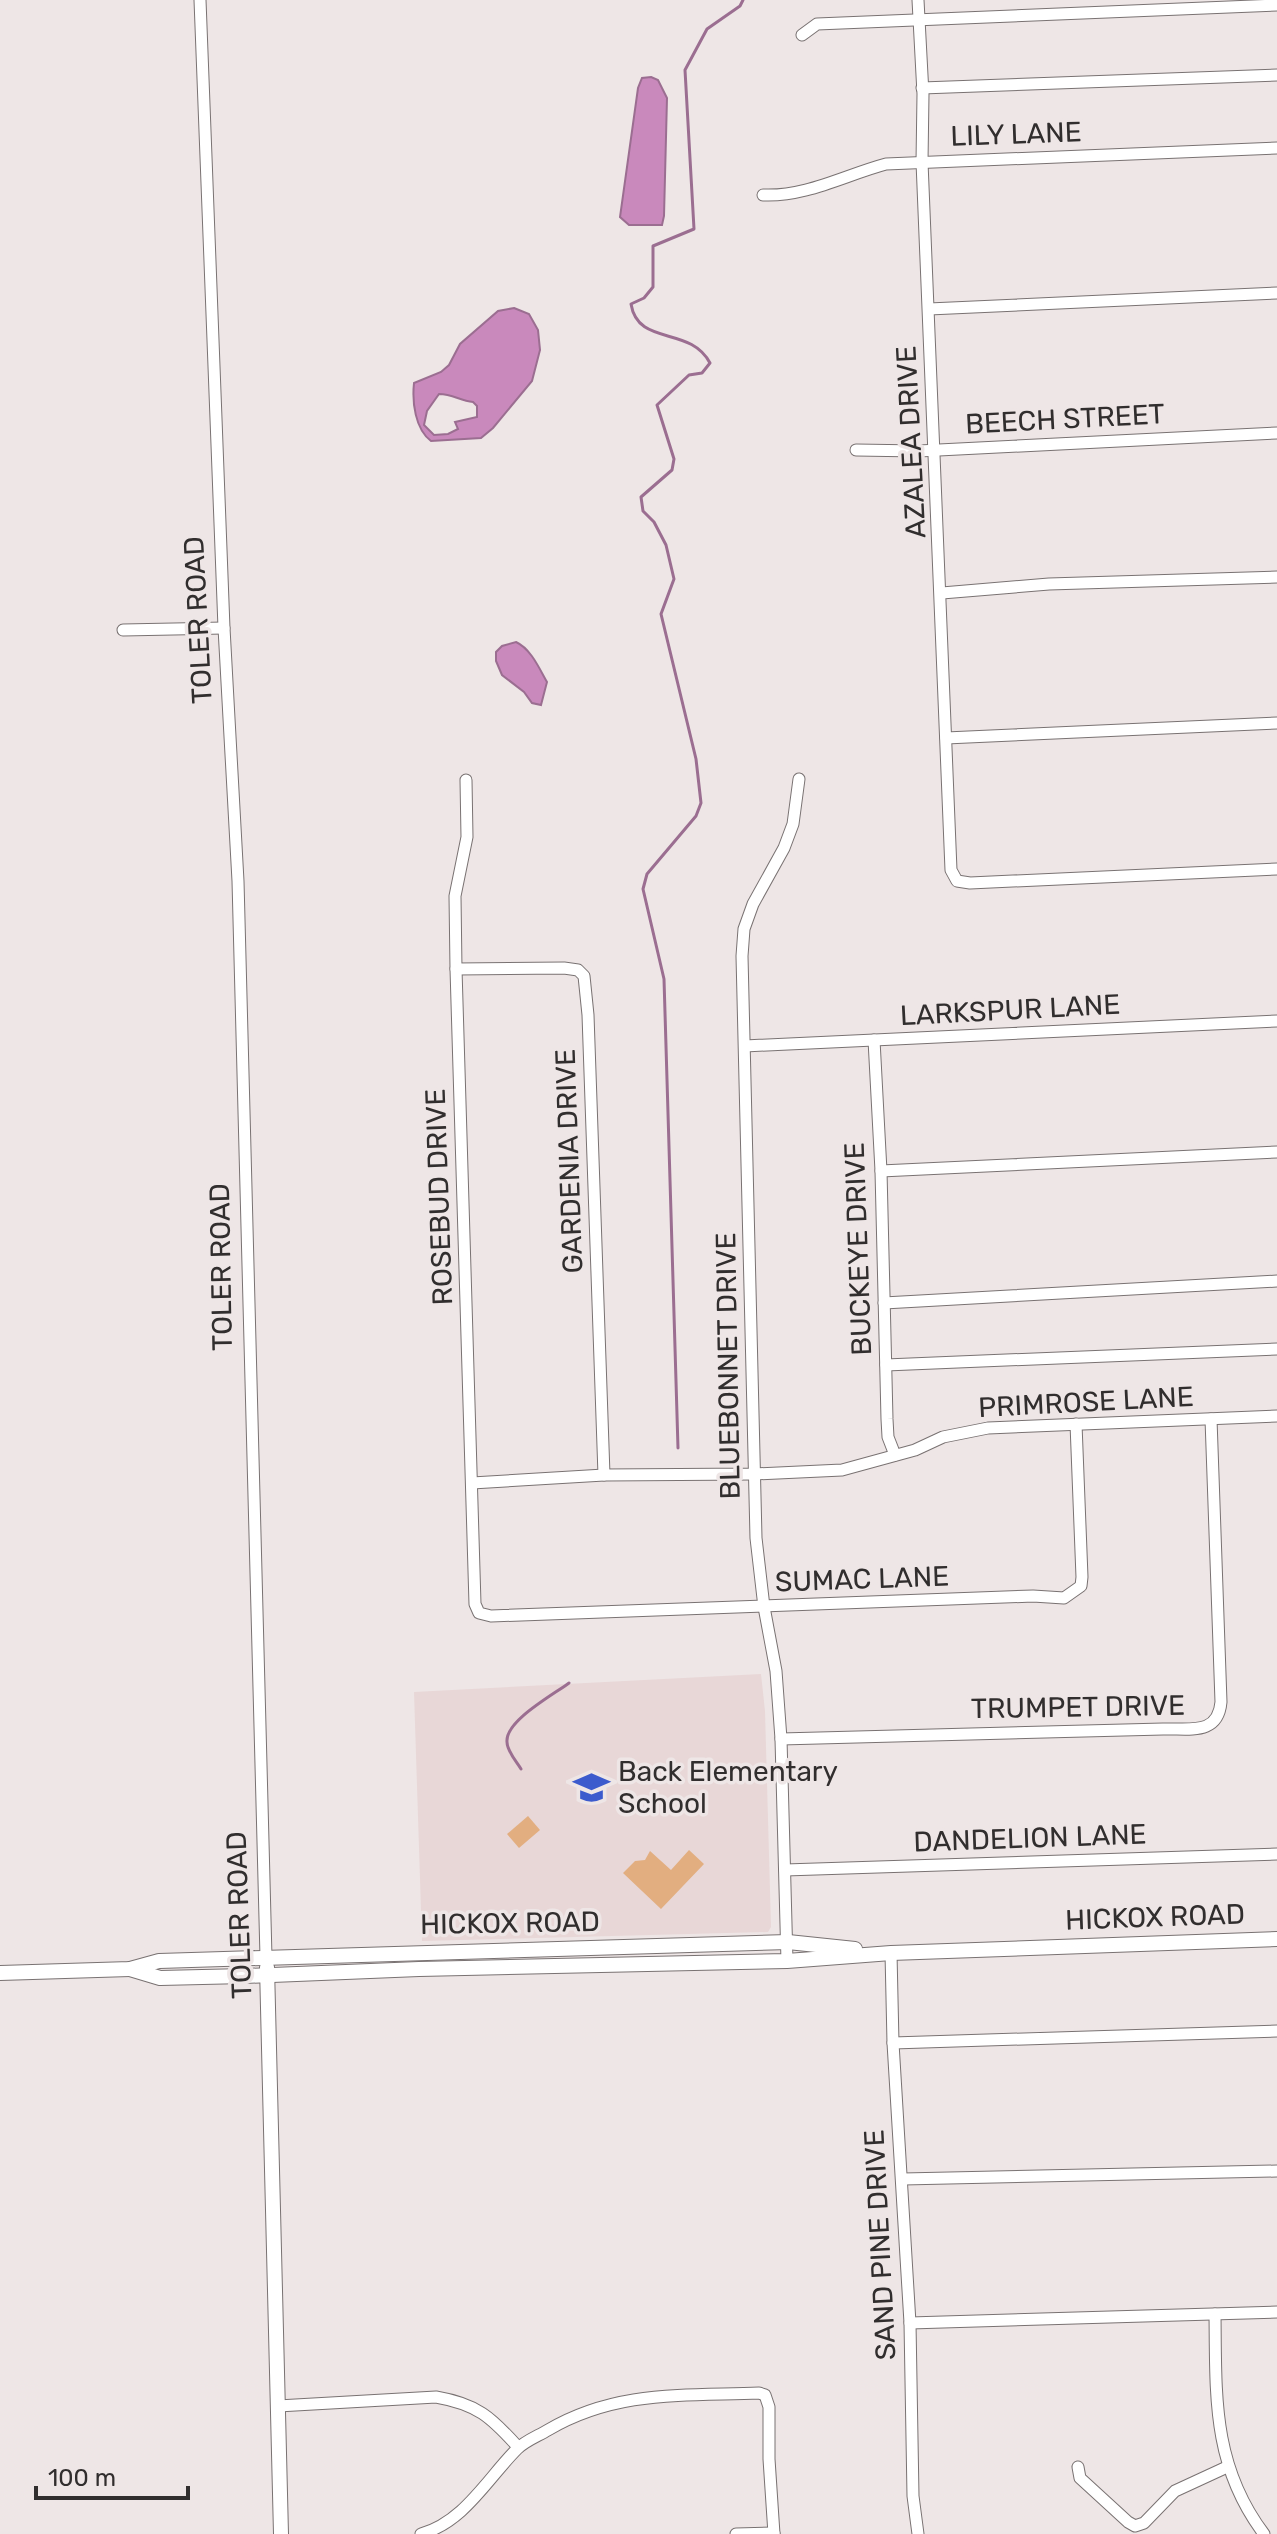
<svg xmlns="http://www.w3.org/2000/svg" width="1277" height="2534" viewBox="0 0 1277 2534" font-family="Rubik,sans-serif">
<rect width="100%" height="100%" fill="#eee6e6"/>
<path fill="#e8d7d7" d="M 761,1674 L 765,1711 L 771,1927 L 768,1932 L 422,1941 L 414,1692 Z"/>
<g fill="#e2ae80">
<path d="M 528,1816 L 540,1830 L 519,1848 L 507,1834 Z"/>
<path d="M 689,1850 L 704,1864 L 661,1909 L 623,1873 L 635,1861 L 645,1860 L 650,1851 L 671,1870 Z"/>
</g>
<g fill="#c989bc" stroke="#9b6e91" stroke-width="2" fill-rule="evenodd">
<path d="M 651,77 L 658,80 L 667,98 L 664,216 L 662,225 L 629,225 L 620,217 L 638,88 L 642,78 Z"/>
<path d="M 514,308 L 529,314 L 538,330 L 540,350 L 532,381 L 493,428 L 481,438 L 431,441 C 415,429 412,402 414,383 L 441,372 L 449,365 L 460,344 L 498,311 ZM 439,394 C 453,394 460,401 473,402 L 477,406 L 477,417 L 455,422 L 458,429 L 448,434 L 434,435 L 424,425 L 427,411 Z"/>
<path d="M 516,642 C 531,649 539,668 547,682 L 541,705 L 532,703 L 524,692 L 502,675 L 496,661 L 496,652 L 502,646 Z"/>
</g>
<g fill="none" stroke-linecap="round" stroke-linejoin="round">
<g stroke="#9b6e91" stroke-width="3">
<path d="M 678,1448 L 664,979 L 643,889 L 647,874 L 696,816 L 701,803 L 696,759 L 661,614 L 674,579 L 666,545 L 654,522 L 643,511 L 641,497 L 672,470 L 674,459 L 657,405 L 689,375 L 702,373 L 710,363 C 690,325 638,347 631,304 L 644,298 L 653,287 L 653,246 L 694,229 L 685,70 L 707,29 L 740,6 L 743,0"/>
<path d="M 521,1769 C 516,1761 507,1751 507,1742 C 505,1721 553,1695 569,1683"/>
</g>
<defs>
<g id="minor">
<path d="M 200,0 L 224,628 L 238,881 L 266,1957"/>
<path d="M 918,0 L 923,94 L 922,162 L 951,870 L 957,881 L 970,883 L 1277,869"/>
<path d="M 802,35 L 817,24 L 1277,5"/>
<path d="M 922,88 L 1277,75"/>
<path d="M 763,195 C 806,197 845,175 886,164 L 1277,148"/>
<path d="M 929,309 L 1277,293"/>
<path d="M 856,450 L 919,451 L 1277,433"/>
<path d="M 942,593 L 1049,584 L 1277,577"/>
<path d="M 123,630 L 224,628"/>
<path d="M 946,738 L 1277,723"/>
<path d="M 466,780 L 467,837 L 455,896 L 456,969 L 475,1604 L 479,1613 L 491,1616 L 1033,1596 L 1064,1598 L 1081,1586 L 1082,1577 L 1076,1424"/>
<path d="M 456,969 L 564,968 L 578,970 L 584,976 L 588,1015 L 604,1475"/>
<path d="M 874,1040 L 881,1171 L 887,1419 L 888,1437 L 895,1455"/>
<path d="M 745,1046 L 1277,1021"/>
<path d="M 881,1171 L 1277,1152"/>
<path d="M 884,1303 L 1277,1281"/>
<path d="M 886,1365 L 1277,1349"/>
<path d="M 472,1483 L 604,1475 L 754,1474 L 842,1470 L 915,1450 L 943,1437 L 988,1428 L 1277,1416"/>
<path d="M 781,1739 L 1163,1729 C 1189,1728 1218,1736 1221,1702 L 1211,1419"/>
<path d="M 785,1870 L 1277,1854"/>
<path d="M 891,1953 L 893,2043 L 910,2323 L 913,2496 L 918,2534"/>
<path d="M 787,1961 L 781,1739 L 776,1671 L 764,1607 L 756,1538 L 742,956 L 744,929 L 753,904 L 784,848 L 793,824 L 799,779"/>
<path d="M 893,2043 L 1277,2031"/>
<path d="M 903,2179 L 1277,2171"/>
<path d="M 1215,2314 C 1216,2396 1212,2465 1264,2534"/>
<path d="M 910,2323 L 1277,2312"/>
<path d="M 278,2406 L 436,2397 C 477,2404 491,2417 518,2447"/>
<path d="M 1078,2467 L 1080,2478 L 1128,2522 L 1135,2526 L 1144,2523 L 1175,2491 L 1227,2467"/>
<path d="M 421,2534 C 464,2522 487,2479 517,2449 C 525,2441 538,2436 548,2430 C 616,2390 683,2396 759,2393 L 765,2395 L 769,2407 L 769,2459 L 774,2534"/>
<path d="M 736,2534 L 774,2533"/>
</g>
<g id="tertiary">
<path d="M 267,1967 L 281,2534"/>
<path d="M 130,1969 L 160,1978 L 245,1976 L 419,1969 L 787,1961 L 891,1953 L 1277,1939"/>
<path d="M 0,1973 L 130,1969 L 159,1961 L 788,1942 L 855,1949"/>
</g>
</defs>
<use href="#minor" stroke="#797272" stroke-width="13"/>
<use href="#tertiary" stroke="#797272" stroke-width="16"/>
<use href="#minor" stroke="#fff" stroke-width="11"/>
<use href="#tertiary" stroke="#fff" stroke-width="14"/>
</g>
<defs>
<symbol id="school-bare" viewBox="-9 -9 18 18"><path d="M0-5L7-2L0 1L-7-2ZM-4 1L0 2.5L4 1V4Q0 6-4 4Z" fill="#3c5bcd" stroke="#eee6e6" stroke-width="2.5" paint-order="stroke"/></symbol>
</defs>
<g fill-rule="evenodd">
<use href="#school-bare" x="566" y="1762" width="51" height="51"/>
</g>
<g text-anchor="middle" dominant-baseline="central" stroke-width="7" stroke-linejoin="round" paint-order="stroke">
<g font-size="28" fill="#312e2e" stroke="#eee6e6">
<text transform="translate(1016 134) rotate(-2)">LILY LANE</text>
<text transform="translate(1065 419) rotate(-3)">BEECH STREET</text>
<text transform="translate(911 442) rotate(-93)">AZALEA DRIVE</text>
<text transform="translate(198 620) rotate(-93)">TOLER ROAD</text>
<text transform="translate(1010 1010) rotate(-3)">LARKSPUR LANE</text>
<text transform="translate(569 1161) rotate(-92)">GARDENIA DRIVE</text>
<text transform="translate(439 1197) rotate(-92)">ROSEBUD DRIVE</text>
<text transform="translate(858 1249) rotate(-92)">BUCKEYE DRIVE</text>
<text transform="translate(221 1267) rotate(-91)">TOLER ROAD</text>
<text transform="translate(728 1366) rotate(-91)">BLUEBONNET DRIVE</text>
<text transform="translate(1086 1402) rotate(-3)">PRIMROSE LANE</text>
<text transform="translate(862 1579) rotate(-2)">SUMAC LANE</text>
<text transform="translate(1078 1707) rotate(-1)">TRUMPET DRIVE</text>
<text transform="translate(1030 1838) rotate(-2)">DANDELION LANE</text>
<text transform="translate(239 1915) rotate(-92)">TOLER ROAD</text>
<text transform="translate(1155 1917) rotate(-2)">HICKOX ROAD</text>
<text transform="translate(510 1923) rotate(-1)">HICKOX ROAD</text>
<text transform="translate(880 2245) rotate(-93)">SAND PINE DRIVE</text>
</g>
<g font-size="28" fill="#312e2e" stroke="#eee6e6" text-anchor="start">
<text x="618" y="1771">Back Elementary<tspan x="618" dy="32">School</tspan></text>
</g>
</g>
<path d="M36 2486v12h152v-12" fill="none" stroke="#312e2e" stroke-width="4"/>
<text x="48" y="2486" font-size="24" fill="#312e2e" stroke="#eee6e6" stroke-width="6" paint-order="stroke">100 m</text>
</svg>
